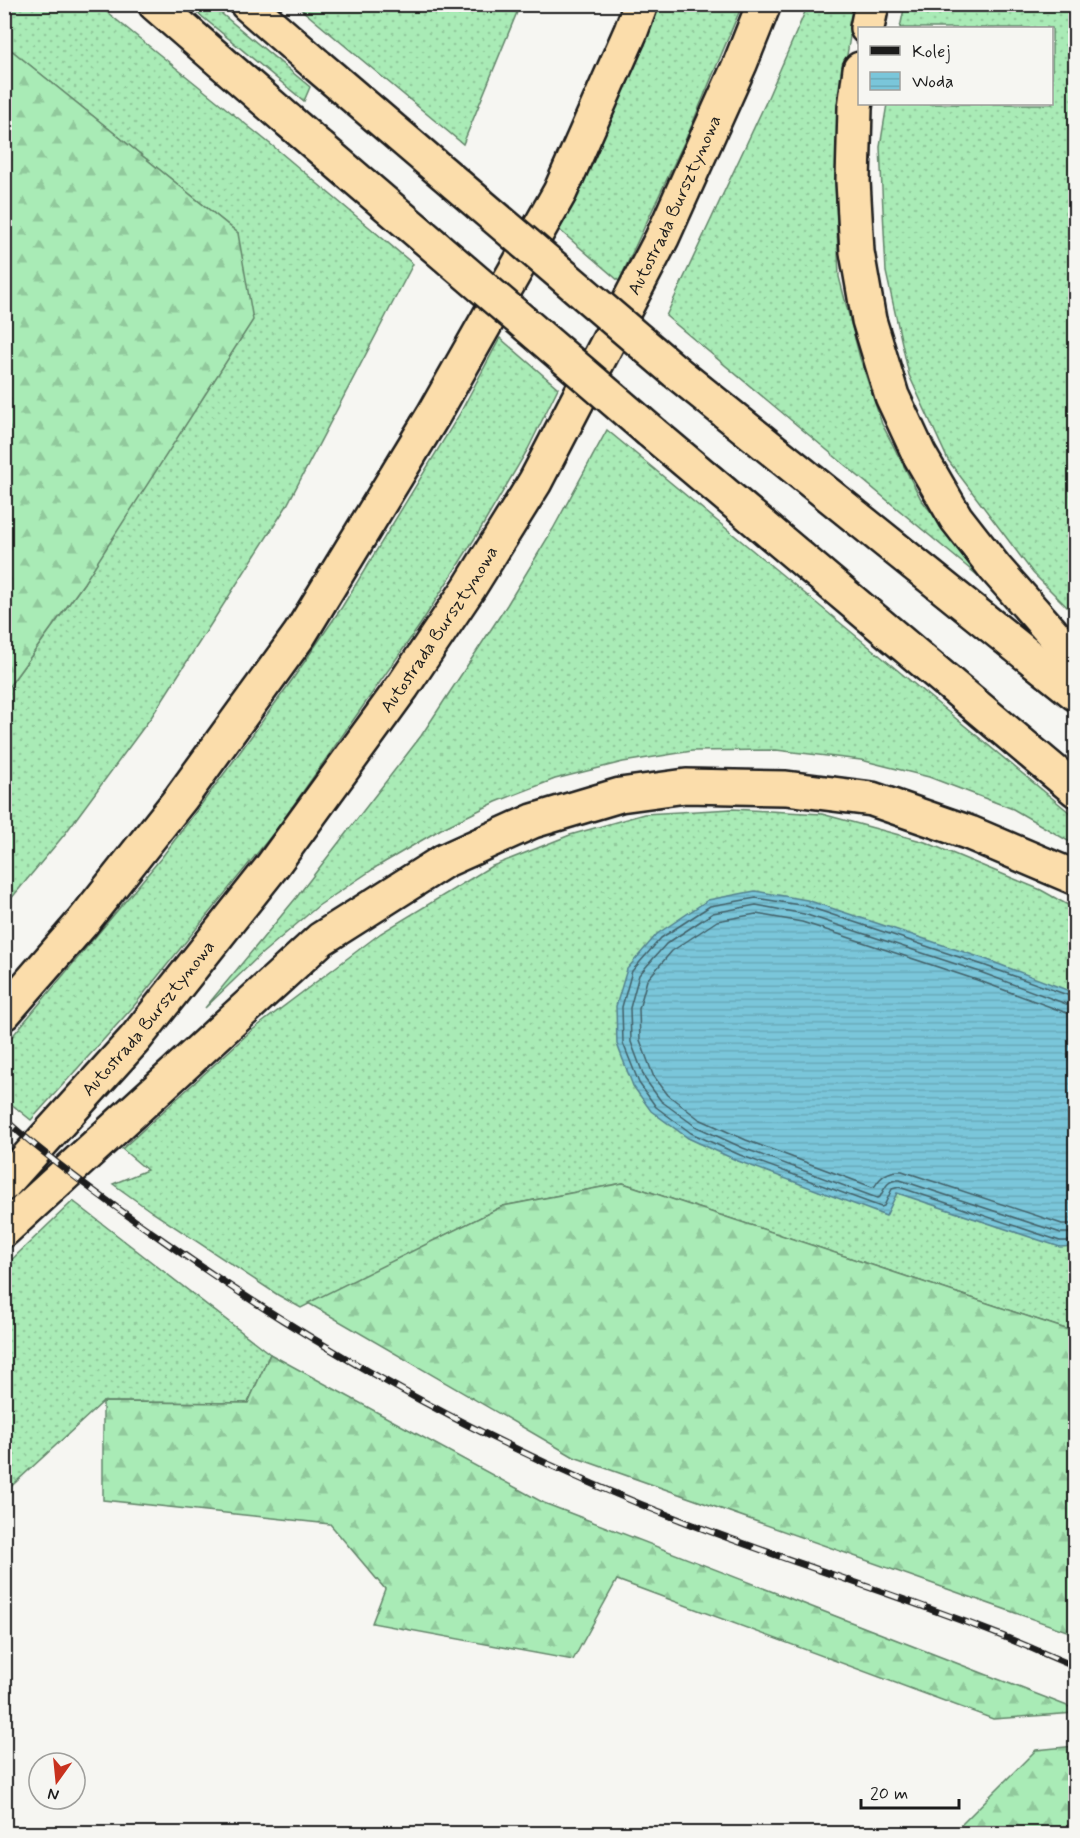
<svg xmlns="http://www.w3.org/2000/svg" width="1080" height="1838" viewBox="0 0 1080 1838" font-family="Mynerve,sans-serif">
<defs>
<pattern id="grass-dots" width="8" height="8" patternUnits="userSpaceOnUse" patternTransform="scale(1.5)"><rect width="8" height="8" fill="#a9ebb6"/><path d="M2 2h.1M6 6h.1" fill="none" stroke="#91c99c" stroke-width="1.8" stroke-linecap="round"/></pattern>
<pattern id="forest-firs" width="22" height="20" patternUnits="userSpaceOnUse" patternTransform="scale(1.5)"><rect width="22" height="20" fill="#a9ebb6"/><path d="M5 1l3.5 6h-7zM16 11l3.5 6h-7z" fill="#91c99c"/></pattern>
<pattern id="water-rules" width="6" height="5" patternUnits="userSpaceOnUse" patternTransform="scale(1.5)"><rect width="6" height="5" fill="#7ac6da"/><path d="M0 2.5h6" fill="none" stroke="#69aaba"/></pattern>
</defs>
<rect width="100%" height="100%" fill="#f6f6f2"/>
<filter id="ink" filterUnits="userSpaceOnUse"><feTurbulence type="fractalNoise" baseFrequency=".0167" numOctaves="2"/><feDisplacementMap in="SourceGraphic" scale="12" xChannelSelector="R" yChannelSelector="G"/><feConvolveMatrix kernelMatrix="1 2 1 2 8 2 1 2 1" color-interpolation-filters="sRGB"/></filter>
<g filter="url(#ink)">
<g fill="url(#grass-dots)" stroke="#628469" stroke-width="1.5">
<path d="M 905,4 L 1075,5 L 1075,615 L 1033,573 L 948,460 L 909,375 L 886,272 L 880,147 L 887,104 L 1052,104 L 1052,28 L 900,28 Z"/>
<path d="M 5,5 L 98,5 L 274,147 L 413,264 L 286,507 L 152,716 L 64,835 L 5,906 L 5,692 L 84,583 L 238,233 L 5,45 Z"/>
<path d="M 188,5 L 211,5 L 310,87 L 304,101 Z"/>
<path d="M 296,5 L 520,5 L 463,144 Z"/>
<path d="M 660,5 L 742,5 L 688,134 L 619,281 L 556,227 Z"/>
<path d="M 808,5 L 855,5 L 841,93 L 835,175 L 839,277 L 860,358 L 882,424 L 921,499 L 983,580 L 666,316 L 766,102 Z"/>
<path d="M 500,338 L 558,388 L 528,449 L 480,530 L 420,625 L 276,830 L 133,1007 L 31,1120 L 5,1099 L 5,1045 L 162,857 L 232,763 L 292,680 L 342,607 L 459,415 Z"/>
<path d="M 607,430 L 1075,817 L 1075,845 L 1013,809 L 929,777 L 861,760 L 776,750 L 692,751 L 623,762 L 555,779 L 496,802 L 441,829 L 378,866 L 318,906 L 259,956 L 205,1008 L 296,898 L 421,736 L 507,605 L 553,529 Z"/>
<path d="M 732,809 L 822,814 L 925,842 L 1041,890 L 1075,909 L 1075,1332 L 623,1183 L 503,1206 L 301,1308 L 278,1295 L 152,1212 L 113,1184 L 147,1170 L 122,1149 L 251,1031 L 381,933 L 490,867 L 570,835 L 644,814 Z"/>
<path d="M 73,1201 L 270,1354 L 248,1403 L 103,1402 L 5,1492 L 5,1266 Z"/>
</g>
<g fill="url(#forest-firs)" stroke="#628469" stroke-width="1.5">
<path d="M 5,45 L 238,233 L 253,320 L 84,583 L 5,692 Z"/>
<path d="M 623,1183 L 1075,1332 L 1075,1634 L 574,1457 L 308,1303 L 503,1206 Z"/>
<path d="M 270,1354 L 544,1503 L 1075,1709 L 1075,1713 L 993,1719 L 617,1580 L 573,1660 L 372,1623 L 385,1589 L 330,1524 L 103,1500 L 103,1402 L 248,1403 Z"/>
<path d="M 1075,1746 L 1075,1833 L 953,1833 L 1036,1750 Z"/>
</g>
<path fill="url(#water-rules)" stroke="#54828e" stroke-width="1.5" d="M 755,891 L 807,900 L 985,959 L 1075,993 L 1075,1246 L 1060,1247 L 897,1193 L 886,1216 L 738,1161 L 688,1138 L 651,1111 L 633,1086 L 617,1044 L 616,1006 L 627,969 L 657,934 L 708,900 Z"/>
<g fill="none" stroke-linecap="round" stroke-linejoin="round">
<g stroke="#426068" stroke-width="1.5">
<path d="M 1076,998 L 983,965 L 806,906 L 756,898 L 710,906 L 661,938 L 632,971 L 622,1007 L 623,1043 L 639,1083 L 656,1107 L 691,1133 L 740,1155 L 881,1207 L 884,1206 L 892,1189 L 899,1187 L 1060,1241 L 1076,1241"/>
<path d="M 1076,1005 L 1069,1005 L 980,972 L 804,914 L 756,905 L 713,913 L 666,944 L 639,975 L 630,1008 L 631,1042 L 645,1079 L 661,1101 L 695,1126 L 743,1148 L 877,1198 L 880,1197 C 885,1187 888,1179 900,1180 L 1061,1233 L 1076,1233"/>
<path d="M 1076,1015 L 1067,1013 L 977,980 L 802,922 L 756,914 L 717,921 L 672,951 L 647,980 L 639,1009 L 640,1040 L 653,1075 L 668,1095 L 699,1119 L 746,1140 L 872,1187 L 875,1186 C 881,1175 889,1170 902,1171 L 1062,1224 L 1076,1224"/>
</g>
<defs>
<g id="highway">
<path d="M 155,4 L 289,121"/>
<path d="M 247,4 L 318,66"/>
<path d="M 867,28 L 872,4"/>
<path d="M 860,69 L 855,108 L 853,181 L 857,252 L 869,320 L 892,396 L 919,454 L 956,518 L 995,568 L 1076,660"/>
<path d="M 676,372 L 1076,694"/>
<path d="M 650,431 L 1076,790"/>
<path d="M 4,1013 L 82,923 L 181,798 L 300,634 L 434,414 L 560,192 L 631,31 L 641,4"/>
<path id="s1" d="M 4,1184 L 135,1039 L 270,869 L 403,686 L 469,588 L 535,482 L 662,238 L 740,64 L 764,4"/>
<path d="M 4,1230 L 321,939 L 444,861 L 533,821 L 620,795 L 686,786 L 786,788 L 872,799 L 970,833 L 1076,878"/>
</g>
</defs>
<use href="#highway" stroke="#1c1c1c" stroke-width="38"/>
<use href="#highway" stroke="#fbddab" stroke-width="33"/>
<defs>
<path id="rail" d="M 4,1119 C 55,1164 109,1203 164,1241 C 327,1356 502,1452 688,1523 C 790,1562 895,1594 997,1634 C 1023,1644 1049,1656 1076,1667"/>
</defs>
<use href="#rail" stroke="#1c1c1c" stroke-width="7"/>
<use href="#rail" stroke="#f6f6f2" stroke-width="4.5" stroke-dasharray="14" stroke-linecap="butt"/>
<defs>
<g id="highway-bridge">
<path d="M 318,66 L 676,372"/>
<path d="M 289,121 L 650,431"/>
</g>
</defs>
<use href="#highway-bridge" stroke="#1c1c1c" stroke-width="38" stroke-linecap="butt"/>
<use href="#highway-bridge" stroke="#fbddab" stroke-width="33"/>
</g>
</g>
<g text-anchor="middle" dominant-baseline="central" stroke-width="5" stroke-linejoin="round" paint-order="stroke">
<g font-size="18" fill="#1c1c1c" stroke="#f6f6f2">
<text stroke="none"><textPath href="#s1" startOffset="1192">Autostrada Bursztynowa</textPath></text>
<text stroke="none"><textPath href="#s1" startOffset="706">Autostrada Bursztynowa</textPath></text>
<text stroke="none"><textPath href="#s1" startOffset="220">Autostrada Bursztynowa</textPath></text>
</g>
</g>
<rect width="1080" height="1838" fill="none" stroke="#f6f6f2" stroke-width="24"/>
<rect x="12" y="12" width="1056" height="1814" fill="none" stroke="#1c1c1c" stroke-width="2" filter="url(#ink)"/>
<rect x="858" y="27" width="195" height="78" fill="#f6f6f2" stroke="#9f9f9c" stroke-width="1.5"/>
<rect x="870" y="46" width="30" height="9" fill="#1c1c1c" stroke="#9f9f9c" stroke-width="1.5"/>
<text x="912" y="57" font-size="18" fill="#1c1c1c">Kolej</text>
<rect x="870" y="72" width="30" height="18" fill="url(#water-rules)" stroke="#9f9f9c" stroke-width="1.5"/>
<text x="912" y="87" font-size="18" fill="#1c1c1c">Woda</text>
<g transform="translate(57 1781) rotate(195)"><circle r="28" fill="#f6f6f2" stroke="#9f9f9c" stroke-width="1.5"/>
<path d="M0-4.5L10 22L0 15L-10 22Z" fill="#c8321e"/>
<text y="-9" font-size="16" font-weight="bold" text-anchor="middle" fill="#1c1c1c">N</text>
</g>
<path d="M861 1799v9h98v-9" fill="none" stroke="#1c1c1c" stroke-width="3"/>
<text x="870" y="1799" font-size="18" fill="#1c1c1c" stroke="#f6f6f2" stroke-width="4.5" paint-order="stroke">20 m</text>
</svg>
